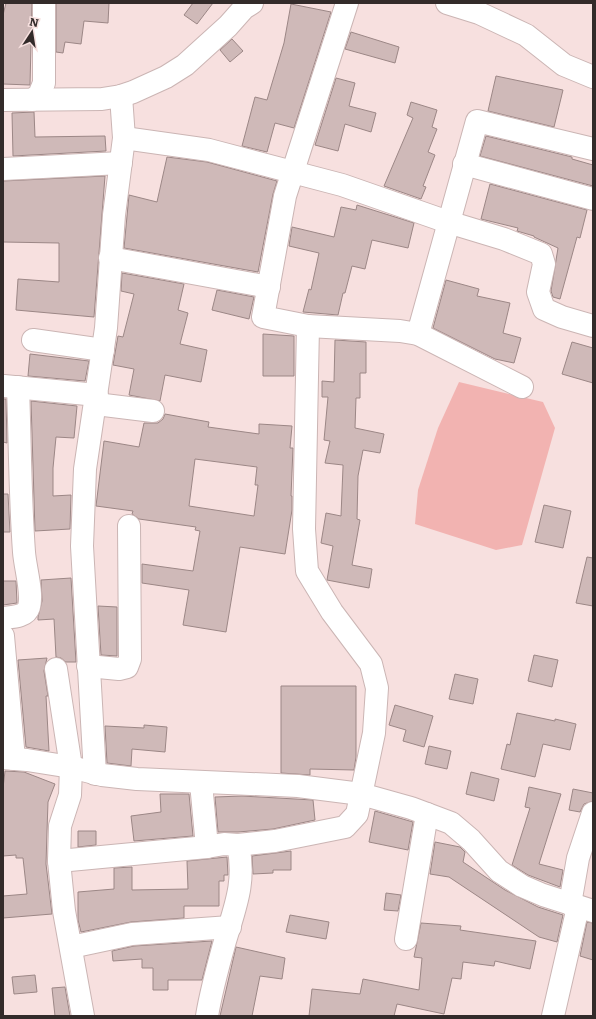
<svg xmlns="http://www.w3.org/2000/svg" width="596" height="1019" viewBox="0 0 596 1019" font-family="Literata,serif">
<rect width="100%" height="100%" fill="#f7e0df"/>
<path fill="#f2b3b1" d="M 459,382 L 543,402 L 555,428 L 522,545 L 496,550 L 415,524 L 418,490 L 438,428 Z"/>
<g fill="#cfb9b8" stroke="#9c8786" fill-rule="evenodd">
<path d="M 6,3 L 32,3 L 30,85 L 3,84 L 3,15 Z"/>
<path d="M 56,3 L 109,3 L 108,23 L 84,21 L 81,44 L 65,42 L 63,53 L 56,52 Z"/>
<path d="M 193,3 L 213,3 L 197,24 L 184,15 Z"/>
<path d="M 291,4 L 331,12 L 294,128 L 275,123 L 267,152 L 242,146 L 255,97 L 267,100 L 284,43 Z"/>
<path d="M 351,32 L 399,47 L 395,63 L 345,49 Z"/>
<path d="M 232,39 L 243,51 L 230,62 L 220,50 Z"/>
<path d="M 496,76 L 563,90 L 554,127 L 488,111 Z"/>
<path d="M 336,78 L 355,83 L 349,106 L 376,113 L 371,132 L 345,124 L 338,151 L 315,145 Z"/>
<path d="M 411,102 L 437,110 L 432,127 L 437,129 L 428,152 L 435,155 L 423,186 L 426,187 L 421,199 L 384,186 L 413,118 L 407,115 Z"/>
<path d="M 34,112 L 35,137 L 105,136 L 106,151 L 13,156 L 12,113 Z"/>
<path d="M 486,136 L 572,157 L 572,159 L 593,165 L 593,186 L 480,156 Z"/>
<path d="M 167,157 L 207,162 L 277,181 L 273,194 L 258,272 L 124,248 L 129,195 L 157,202 Z"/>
<path d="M 105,176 L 94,317 L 16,310 L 18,279 L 59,282 L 59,243 L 3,242 L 3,181 Z"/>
<path d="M 490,184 L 587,210 L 580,238 L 577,237 L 560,299 L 553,297 L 551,291 L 558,248 L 534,237 L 534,236 L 517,231 L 518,228 L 481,219 Z"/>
<path d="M 357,205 L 414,223 L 408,248 L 372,240 L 365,269 L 352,266 L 345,293 L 343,293 L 338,315 L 303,312 L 309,289 L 311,290 L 319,253 L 289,246 L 292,227 L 334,237 L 341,207 L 356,210 Z"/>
<path d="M 122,273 L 184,284 L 178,310 L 188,313 L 180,344 L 207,350 L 201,382 L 165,375 L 160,401 L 129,395 L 134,369 L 113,365 L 118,336 L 123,337 L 134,294 L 121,291 Z"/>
<path d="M 446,280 L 479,289 L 477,296 L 510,303 L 503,333 L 521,338 L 514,363 L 495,359 L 433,328 Z"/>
<path d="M 217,290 L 254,297 L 249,319 L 212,310 Z"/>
<path d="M 263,334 L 294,336 L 294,376 L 263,376 Z"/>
<path d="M 335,340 L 366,342 L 366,373 L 360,373 L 360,398 L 356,398 L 355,428 L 384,434 L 380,453 L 363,450 L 358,476 L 357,519 L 360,520 L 352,565 L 372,569 L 369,588 L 327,580 L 333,546 L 321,543 L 326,513 L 341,516 L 343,467 L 343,465 L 325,463 L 330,441 L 324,440 L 328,397 L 322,397 L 322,381 L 334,382 Z"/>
<path d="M 572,342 L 593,348 L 593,383 L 562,374 Z"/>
<path d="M 30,354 L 89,361 L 85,381 L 28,376 Z"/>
<path d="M 3,399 L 6,399 L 7,443 L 3,442 Z"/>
<path d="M 31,401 L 77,406 L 74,438 L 56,437 L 53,468 L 53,496 L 71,495 L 70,529 L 35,531 Z"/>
<path d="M 165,414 L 209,422 L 208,427 L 259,434 L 259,424 L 292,426 L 290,448 L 293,448 L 291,496 L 292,496 L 292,510 L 285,554 L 240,547 L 226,632 L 183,625 L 189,590 L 142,583 L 142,564 L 193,571 L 200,531 L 195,530 L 196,527 L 139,519 L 132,514 L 133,511 L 96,506 L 104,441 L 139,447 L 144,423 L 158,423 L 163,419 ZM 195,459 L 257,467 L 255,485 L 258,485 L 254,516 L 189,506 Z"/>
<path d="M 3,494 L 8,494 L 10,532 L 3,532 Z"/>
<path d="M 544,505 L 571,511 L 563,548 L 535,542 Z"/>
<path d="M 587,557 L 593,558 L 593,606 L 576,603 Z"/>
<path d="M 71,578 L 76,662 L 66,662 L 61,658 L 56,657 L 54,619 L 38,620 L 38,617 L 42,601 L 41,580 Z"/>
<path d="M 3,581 L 16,581 L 17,603 L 3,605 Z"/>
<path d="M 98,606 L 117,607 L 117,656 L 101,655 Z"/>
<path d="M 534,655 L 558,660 L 552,687 L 528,681 Z"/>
<path d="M 47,658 L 44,671 L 48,696 L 46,696 L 49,751 L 26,747 L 18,660 Z"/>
<path d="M 455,674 L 478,679 L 473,704 L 449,699 Z"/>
<path d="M 281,686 L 356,686 L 356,757 L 354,770 L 310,769 L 310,775 L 281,773 Z"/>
<path d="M 395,705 L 433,716 L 424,747 L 403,741 L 406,730 L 389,725 Z"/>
<path d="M 517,713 L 555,721 L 555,719 L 576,724 L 570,750 L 543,744 L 535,777 L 501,769 L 507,744 L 510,745 Z"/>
<path d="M 144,725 L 167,727 L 165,752 L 132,749 L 131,766 L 107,763 L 105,726 L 144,728 Z"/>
<path d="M 429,746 L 451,751 L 447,769 L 425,764 Z"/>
<path d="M 5,771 L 24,772 L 55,784 L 48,802 L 47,831 L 46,864 L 52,914 L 3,918 L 3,896 L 27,894 L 23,858 L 16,858 L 16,855 L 3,856 L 3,788 Z"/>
<path d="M 471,772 L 499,779 L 494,801 L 466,794 Z"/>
<path d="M 529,787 L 561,794 L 539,864 L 563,870 L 560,887 L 528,875 L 512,865 L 530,808 L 525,807 Z"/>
<path d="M 573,789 L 593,793 L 593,801 L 584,804 L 580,812 L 569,810 Z"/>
<path d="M 160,794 L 189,794 L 193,836 L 134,841 L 131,816 L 161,812 Z"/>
<path d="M 242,796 L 313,800 L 315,820 L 273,829 L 238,832 L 218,832 L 215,797 Z"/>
<path d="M 375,811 L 413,822 L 408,850 L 369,842 Z"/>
<path d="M 78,831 L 96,831 L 96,845 L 78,847 Z"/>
<path d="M 435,842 L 460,847 L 465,852 L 463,862 L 505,890 L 538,907 L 563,915 L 557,942 L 539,937 L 449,877 L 430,874 Z"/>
<path d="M 291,851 L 291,870 L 273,870 L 273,873 L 253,874 L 252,856 Z"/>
<path d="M 227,857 L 228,875 L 224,875 L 224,881 L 219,881 L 219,906 L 184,906 L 184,918 L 131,922 L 81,932 L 78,920 L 78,892 L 114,889 L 114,868 L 132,867 L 132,890 L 188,889 L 187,861 Z"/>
<path d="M 386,893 L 401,895 L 398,911 L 384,910 Z"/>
<path d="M 290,915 L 329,922 L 326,939 L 286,932 Z"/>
<path d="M 587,922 L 593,923 L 593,960 L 580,956 Z"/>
<path d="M 421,923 L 461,926 L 460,930 L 536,941 L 530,969 L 495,961 L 494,966 L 463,962 L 461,979 L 452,978 L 444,1014 L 397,1004 L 394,1016 L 309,1016 L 312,989 L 360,994 L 363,979 L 419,990 L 422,958 L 414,957 Z"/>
<path d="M 212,941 L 202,980 L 168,980 L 168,990 L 153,990 L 153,968 L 142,968 L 142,959 L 113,961 L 112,951 L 134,946 Z"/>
<path d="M 236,947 L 285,958 L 282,979 L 260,976 L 252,1016 L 220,1016 Z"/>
<path d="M 35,975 L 37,992 L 14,994 L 12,977 Z"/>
<path d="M 65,987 L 70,1016 L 55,1016 L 52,988 Z"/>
</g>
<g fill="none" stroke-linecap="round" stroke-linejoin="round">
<defs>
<g id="minor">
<path d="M 447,3 L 479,13 L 526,35 L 564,65 L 593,77"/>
<path d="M 3,100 L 102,99 L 121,96 L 133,92 L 166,77 L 185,65 L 228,26 L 244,8 L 252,3"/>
<path d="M 32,100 L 39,95 L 44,83 L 44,3"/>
<path d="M 124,138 L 209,150 L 342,185 L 448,222 L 504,239 L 541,254 L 544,264 L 538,292 L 544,309 L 562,317 L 593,326"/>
<path d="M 464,164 L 593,199"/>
<path d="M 3,169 L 121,163"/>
<path d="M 110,258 L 269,287"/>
<path d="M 308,326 L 400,331 L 418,334 L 522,387"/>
<path d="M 418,334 L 477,121 L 593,149"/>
<path d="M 33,340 L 103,350"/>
<path d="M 4,386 L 97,395"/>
<path d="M 96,404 L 153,411"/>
<path d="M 3,618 C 12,617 26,617 29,607 C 33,593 25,567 24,552 C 20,497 20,442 18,387"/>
<path d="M 3,636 L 14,759"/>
<path d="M 88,666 L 119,669 L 127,667 L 130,659 L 129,526"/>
<path d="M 56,669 L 71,767 L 70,795 L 60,826 L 59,861 L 64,911 L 83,1016"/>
<path d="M 3,758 L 27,760 L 71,767 L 102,775 L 137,779 L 298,786 L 361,794 L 411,808 L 451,823 L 471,840 L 499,871 L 522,886 L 543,895 L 593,911"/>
<path d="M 95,774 L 82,546 L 85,469 L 106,328 L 114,215 L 124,138 L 121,96"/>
<path d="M 201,783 L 207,847 L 224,844 L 238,845 C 246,882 235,907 225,941 C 218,966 211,991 207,1016"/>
<path d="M 238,845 L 275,841 L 345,827 L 357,814 L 374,733 L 377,688 L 371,664 L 332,612 L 307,571 L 304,529 L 308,326 L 263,317 L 285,196 L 347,3"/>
<path d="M 59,861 L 207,847"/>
<path d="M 570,904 L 578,858 L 593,813"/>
<path d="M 406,939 L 427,814"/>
<path d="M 71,947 L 132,934 L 230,927"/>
<path d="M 553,1016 L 578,907"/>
</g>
</defs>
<use href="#minor" stroke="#cbb5b4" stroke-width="24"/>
<use href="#minor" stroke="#fff" stroke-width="22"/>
</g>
<rect width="596" height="1019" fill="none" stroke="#332b2a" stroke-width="8"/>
<g transform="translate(32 32) rotate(12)" stroke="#f7e0df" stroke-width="3" paint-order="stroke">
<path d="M0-3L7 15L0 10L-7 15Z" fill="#332b2a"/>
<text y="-6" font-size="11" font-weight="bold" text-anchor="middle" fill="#332b2a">N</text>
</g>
</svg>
